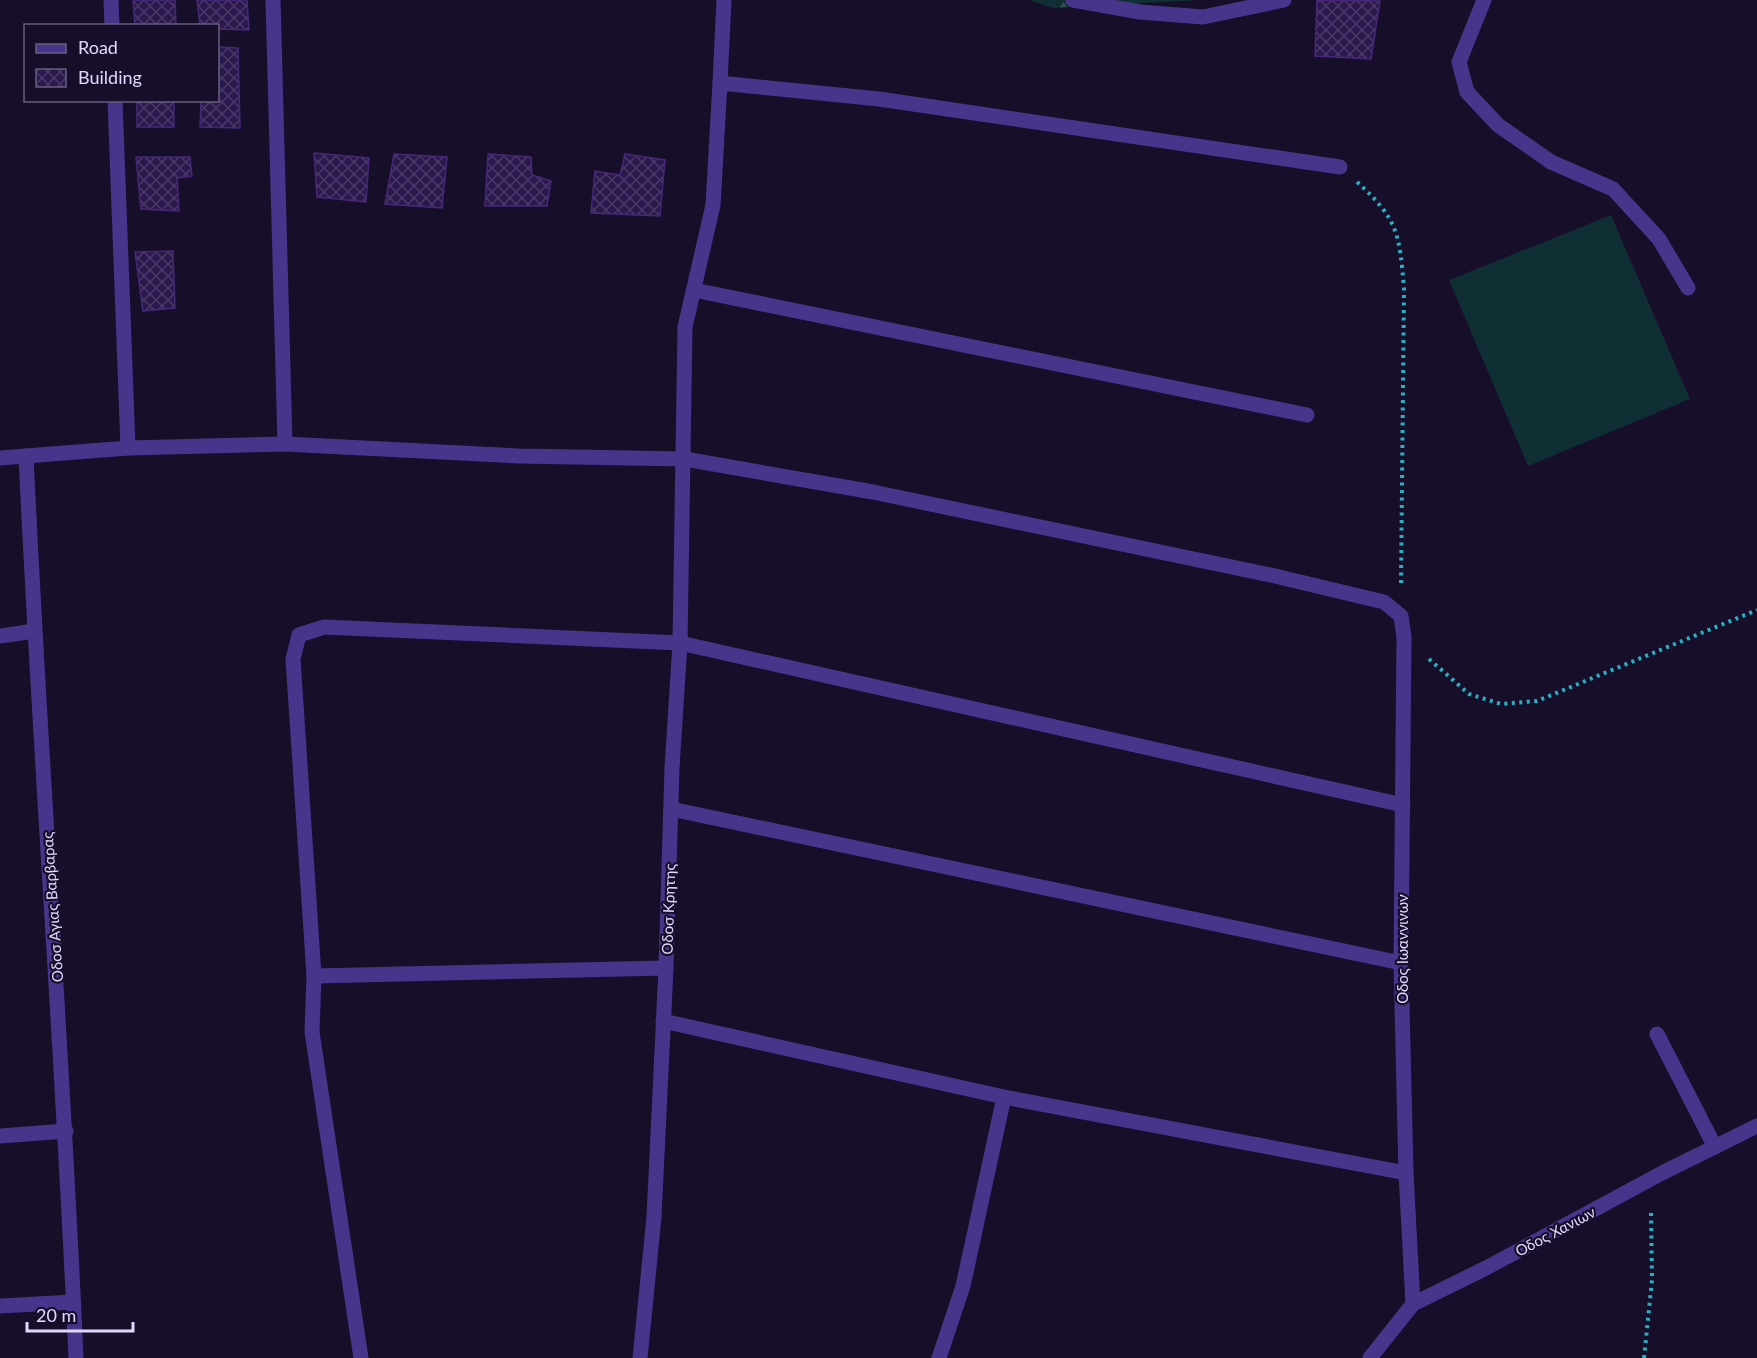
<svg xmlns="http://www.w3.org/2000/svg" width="1757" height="1358" viewBox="0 0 1757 1358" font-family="Lato,sans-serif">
<defs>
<pattern id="forest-firs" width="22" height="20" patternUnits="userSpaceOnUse" patternTransform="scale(1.5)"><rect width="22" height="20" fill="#102f34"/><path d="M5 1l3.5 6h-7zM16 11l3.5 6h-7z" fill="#324c52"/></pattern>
<pattern id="building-cross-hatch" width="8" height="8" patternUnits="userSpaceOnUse" patternTransform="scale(1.5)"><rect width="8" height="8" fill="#2b184c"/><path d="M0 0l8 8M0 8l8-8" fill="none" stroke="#493967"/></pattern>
</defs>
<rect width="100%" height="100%" fill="#170e29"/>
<path fill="url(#forest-firs)" d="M 1030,0 L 1199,0 L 1052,8 Z"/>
<path fill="#102f34" d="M 1611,215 L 1690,399 L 1528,466 L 1449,280 Z"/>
<g fill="url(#building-cross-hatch)" stroke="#462879" stroke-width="1.5">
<path d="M 133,0 L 175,0 L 176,26 L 135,26 Z"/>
<path d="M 197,0 L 247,0 L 249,30 L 218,29 L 218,26 L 200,26 Z"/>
<path d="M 1317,0 L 1380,1 L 1371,59 L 1315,56 Z"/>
<path d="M 218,47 L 238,48 L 240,128 L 200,127 L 201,100 L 218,100 Z"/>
<rect x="137" y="100" width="37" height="27"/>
<path d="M 314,153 L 369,158 L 366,202 L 317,197 Z"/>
<path d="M 394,154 L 447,157 L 442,208 L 385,204 Z"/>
<path d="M 488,154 L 531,157 L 532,175 L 551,181 L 547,206 L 485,206 Z"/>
<path d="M 625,154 L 665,160 L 660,216 L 591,213 L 595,171 L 620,175 Z"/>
<path d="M 136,157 L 190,157 L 192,176 L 177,178 L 179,211 L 141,209 Z"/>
<path d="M 173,251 L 175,308 L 143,311 L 135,252 Z"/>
</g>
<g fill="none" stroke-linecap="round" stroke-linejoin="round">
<g stroke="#26b2c3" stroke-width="4" stroke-dasharray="3 4.5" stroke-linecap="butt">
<path d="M 1357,182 C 1399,220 1399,234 1404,288 L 1401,583"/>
<path d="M 1429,659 L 1469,694 L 1501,704 L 1537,701 L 1757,610"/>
<path d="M 1644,1358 L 1652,1280 L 1651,1209"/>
</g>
<g stroke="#47358c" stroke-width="15">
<path d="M 111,0 L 112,26"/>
<path d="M 273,0 L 285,444"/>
<path d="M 1073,0 L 1140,12 L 1203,17 L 1284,0"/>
<path d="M 1484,0 L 1459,62 L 1467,92 L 1498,125 L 1551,162 L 1613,189 L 1659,239 L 1688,288"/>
<path d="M 720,83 L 724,0"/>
<path d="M 115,100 L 128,448"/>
<path d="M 694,290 L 1307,415"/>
<path d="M 26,456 C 40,757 63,1057 76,1358"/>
<path d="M 0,458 L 128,448 L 285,444 L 519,456 L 685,459 L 873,492 L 1275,576 L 1384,602 L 1401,616 L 1404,637 L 1401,963 L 1406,1173 L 1413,1304"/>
<path d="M 0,636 L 34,631"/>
<path d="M 671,809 L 1401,963"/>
<path d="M 314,976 L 666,968"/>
<path d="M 663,1021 L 1004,1097 L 1406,1173"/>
<path d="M 1657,1034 L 1715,1147"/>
<path d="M 0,1136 L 66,1131"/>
<path d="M 0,1306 L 73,1302"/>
<path d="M 361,1358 L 312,1032 L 314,976 L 293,659 L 299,635 L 324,627 L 680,643 L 1403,805"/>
<path d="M 640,1358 L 654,1217 L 666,968 L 672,768 L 680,643 L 685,327 L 713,205 L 720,83 L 879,99 L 1340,167"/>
<path d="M 939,1358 L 963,1286 L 1004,1097"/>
<path d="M 1370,1358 L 1413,1304 L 1486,1268 L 1662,1173 L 1757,1126"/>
</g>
</g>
<g text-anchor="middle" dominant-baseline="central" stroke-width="4.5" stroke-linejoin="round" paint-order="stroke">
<g font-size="15" fill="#e2d6ff" stroke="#170e29">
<text transform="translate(52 907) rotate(-94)">Οδοσ Αγιας Βαρβαρας</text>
<text transform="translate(668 909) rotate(-88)">Οδοσ Κρητης</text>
<text transform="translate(1402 949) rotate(-90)">Οδος Ιωαννινων</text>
<text transform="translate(1555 1231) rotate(-28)">Οδος Χανιων</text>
</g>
</g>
<rect x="24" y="24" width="195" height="78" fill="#170e29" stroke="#685e7f" stroke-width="1.5"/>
<rect x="36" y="44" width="30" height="9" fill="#47358c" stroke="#685e7f" stroke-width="1.5"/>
<text x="78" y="54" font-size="18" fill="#e2d6ff">Road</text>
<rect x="36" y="69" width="30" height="18" fill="url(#building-cross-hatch)" stroke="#685e7f" stroke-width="1.5"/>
<text x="78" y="84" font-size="18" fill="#e2d6ff">Building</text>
<path d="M27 1322v9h106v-9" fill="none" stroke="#e2d6ff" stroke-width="3"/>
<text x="36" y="1322" font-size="18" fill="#e2d6ff" stroke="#170e29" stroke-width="4.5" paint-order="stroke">20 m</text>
</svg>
